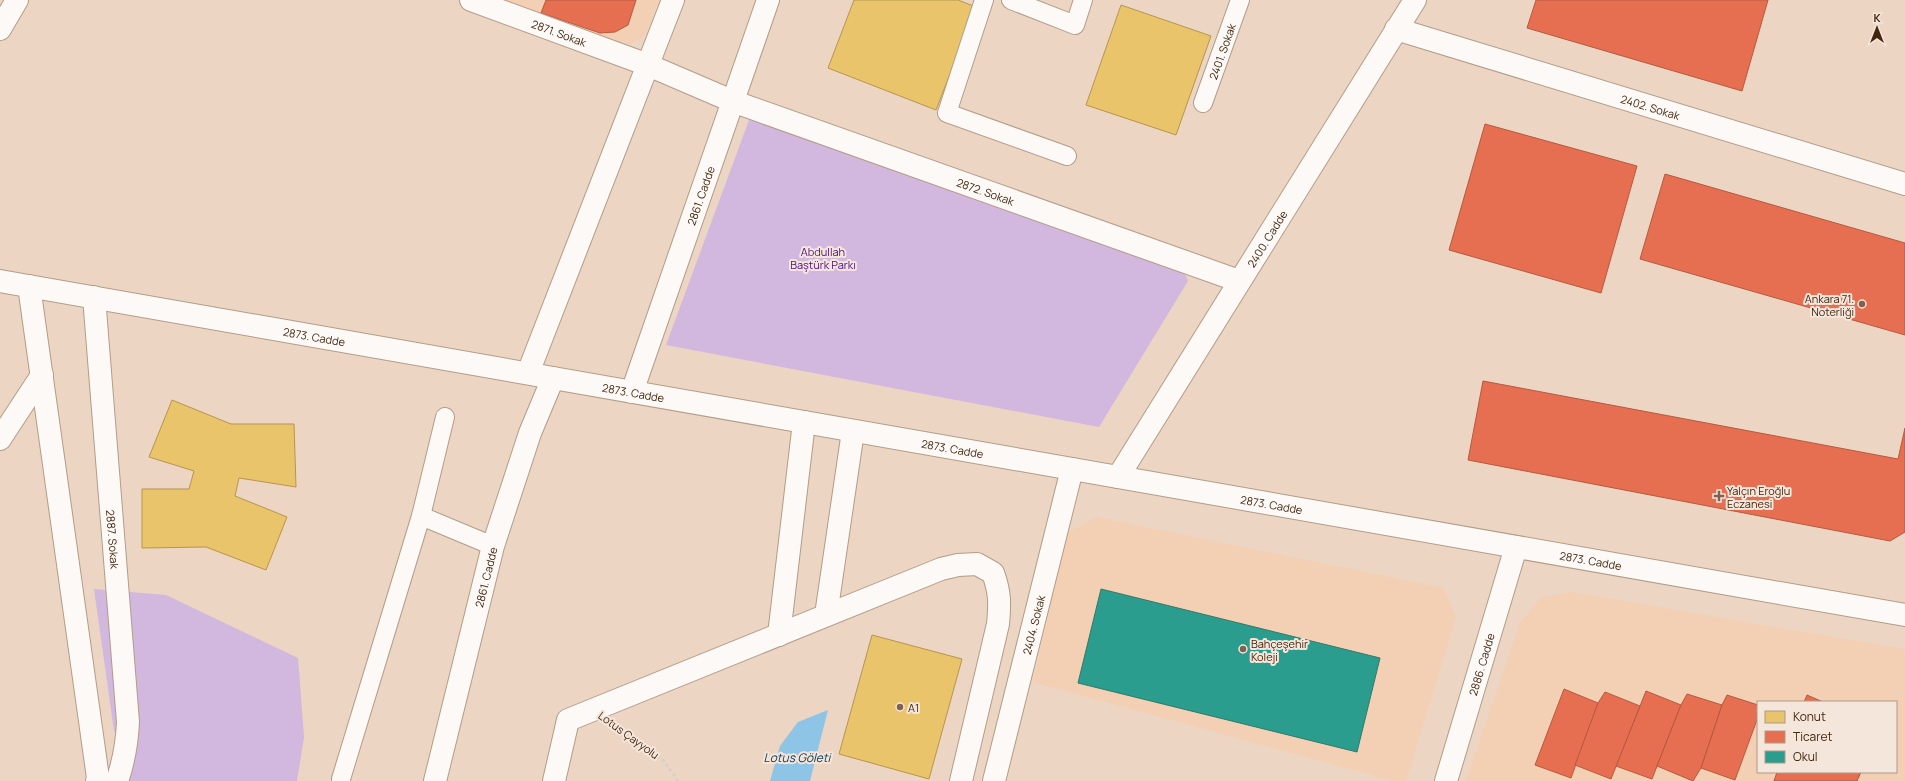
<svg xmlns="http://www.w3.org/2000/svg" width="1905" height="781" viewBox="0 0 1905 781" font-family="Manrope,sans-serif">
<rect width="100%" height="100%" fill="#ecd5c2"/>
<g fill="#f3cfb3" fill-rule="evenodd">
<path d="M 460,0 L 659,0 L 645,36 L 614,51 Z"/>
<path d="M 1096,517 L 1443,588 L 1456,616 L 1406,781 L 1394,781 L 1033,682 L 1066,534 Z"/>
<path d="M 1570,592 L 1905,649 L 1905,781 L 1466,781 L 1520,623 L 1541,598 ZM 1758,702 L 1896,702 L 1896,772 L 1758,772 Z"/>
</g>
<g fill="#d2b7df">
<path d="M 752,112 L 1176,256 L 1188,281 L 1099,427 L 666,345 Z"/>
<path d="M 94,589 L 166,595 L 298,658 L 304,737 L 297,781 L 122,781 L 127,744 L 114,731 Z"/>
</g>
<path fill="#8ec4e6" d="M 828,710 L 810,781 L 770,781 L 780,746 L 798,722 Z"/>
<g fill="#e9c46a" stroke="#b7954f">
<path d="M 854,0 L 958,0 L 976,7 L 936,110 L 828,68 Z"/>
<path d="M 1121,5 L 1211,36 L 1176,135 L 1086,105 Z"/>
<path d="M 172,400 L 231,424 L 294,424 L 296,487 L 239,478 L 235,496 L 287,517 L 266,570 L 206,547 L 142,548 L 142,489 L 189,489 L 194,471 L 149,457 Z"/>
<path d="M 872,635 L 962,659 L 929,779 L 839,754 Z"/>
</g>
<g fill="#e76f51" stroke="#b6593d">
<path d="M 546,0 L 636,0 L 628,25 L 615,32 L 600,33 L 541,13 Z"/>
<path d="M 1536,0 L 1768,0 L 1742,91 L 1527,28 Z"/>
<path d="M 1485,124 L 1637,166 L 1601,293 L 1449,250 Z"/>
<path d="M 1665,174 L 1905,243 L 1905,335 L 1640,259 Z"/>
<path d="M 1483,381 L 1898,459 L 1905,428 L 1905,532 L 1890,541 L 1468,460 Z"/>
<path d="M 1564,689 L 1598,703 L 1571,778 L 1535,765 Z"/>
<path d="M 1646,691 L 1681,705 L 1652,779 L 1616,766 Z"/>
<path d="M 1605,692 L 1640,706 L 1611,779 L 1575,765 L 1598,703 Z"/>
<path d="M 1687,694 L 1722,705 L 1701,768 L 1693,781 L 1657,766 L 1681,705 Z"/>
<path d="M 1727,695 L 1758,705 L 1758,717 L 1735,780 L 1701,768 L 1722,705 Z"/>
<path d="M 1807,695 L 1823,702 L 1804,702 Z"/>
<path d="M 1777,772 L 1861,772 L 1857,781 L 1774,781 Z"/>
</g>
<path fill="#2a9d8f" stroke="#317a69" d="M 1101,589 L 1380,658 L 1357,752 L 1078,683 Z"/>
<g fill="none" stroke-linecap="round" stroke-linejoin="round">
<defs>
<g id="service">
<path d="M 984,0 L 947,113 L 1067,156"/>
<path d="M 1011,0 L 1075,25 L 1083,0"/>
<path id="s1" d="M 1203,103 L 1240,0"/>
<path d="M 421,516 L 493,546"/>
<path d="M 341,779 L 421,516 L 445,417"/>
</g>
<g id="minor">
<path id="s2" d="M 471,0 L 648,65 L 732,101 L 1239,281"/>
<path id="s3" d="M 1396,29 L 1905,184"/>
<path id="s4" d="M 0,281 L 1905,615"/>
<path d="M 29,286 L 98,778 L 97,781"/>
<path id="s5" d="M 94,297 L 128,722 C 127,743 124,761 117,781"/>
<path d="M 528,373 L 673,0"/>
<path id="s6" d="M 632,392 L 768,0"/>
<path d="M 0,439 L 42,375"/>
<path id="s7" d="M 1118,477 L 1415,0"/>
<path d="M 826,615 L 853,431"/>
<path d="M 779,635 L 804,422"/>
<path id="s8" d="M 435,781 L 493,546 L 530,433 L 553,378"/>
<path d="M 554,781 L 568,720 L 941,569 L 958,565 L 977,564 L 993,573 C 1000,592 1000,604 998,624 L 961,781"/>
<path id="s9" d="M 994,781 L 1072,469"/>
<path id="s10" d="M 1446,781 L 1516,547"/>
</g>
<path id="tertiary" d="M 0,29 L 17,0"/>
</defs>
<use href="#service" stroke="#b39c88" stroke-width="20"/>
<use href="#minor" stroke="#b39c88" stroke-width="24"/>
<use href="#tertiary" stroke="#b39c88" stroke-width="24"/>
<path stroke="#d7cfc9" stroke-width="2.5" stroke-dasharray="3 3" stroke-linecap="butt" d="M 619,727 L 663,760 L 678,781"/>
<use href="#service" stroke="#fcf9f6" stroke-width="18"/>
<use href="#minor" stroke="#fcf9f6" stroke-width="22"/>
<use href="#tertiary" stroke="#fcf9f6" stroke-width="22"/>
</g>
<g fill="#7e644e" stroke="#f5e6db" stroke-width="1.5">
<circle cx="1862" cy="304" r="4"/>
<path d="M1717 490h4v4h4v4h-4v4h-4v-4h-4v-4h4z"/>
<circle cx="1243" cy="649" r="4"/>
<circle cx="900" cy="707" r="4"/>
</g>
<g text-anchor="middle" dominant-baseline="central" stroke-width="4" stroke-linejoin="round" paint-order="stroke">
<g font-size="11" fill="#42270f" stroke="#f5e6db">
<text stroke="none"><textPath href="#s2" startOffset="94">2871. Sokak</textPath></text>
<text stroke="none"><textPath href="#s1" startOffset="55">2401. Sokak</textPath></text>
<text stroke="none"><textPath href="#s3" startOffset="266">2402. Sokak</textPath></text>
<text stroke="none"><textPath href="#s2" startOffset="549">2872. Sokak</textPath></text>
<text stroke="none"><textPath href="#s6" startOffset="208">2861. Cadde</textPath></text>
<text stroke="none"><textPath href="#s7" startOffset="281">2400. Cadde</textPath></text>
<text stroke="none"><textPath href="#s4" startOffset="319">2873. Cadde</textPath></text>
<text stroke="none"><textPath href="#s4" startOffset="643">2873. Cadde</textPath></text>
<text stroke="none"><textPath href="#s4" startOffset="967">2873. Cadde</textPath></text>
<text stroke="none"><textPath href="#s4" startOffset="1291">2873. Cadde</textPath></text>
<text stroke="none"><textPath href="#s5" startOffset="243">2887. Sokak</textPath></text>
<text stroke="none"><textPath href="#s4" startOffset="1615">2873. Cadde</textPath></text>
<text stroke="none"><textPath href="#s8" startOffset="210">2861. Cadde</textPath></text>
<text stroke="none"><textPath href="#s9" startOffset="161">2404. Sokak</textPath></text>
<text stroke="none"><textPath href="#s10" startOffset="122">2886. Cadde</textPath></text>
<text transform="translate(629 735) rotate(36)">Lotus Çayyolu</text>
</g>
<g font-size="11" fill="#4b0d87" stroke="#f5e6db">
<text x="823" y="251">Abdullah<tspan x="823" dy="13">Baştürk Parkı</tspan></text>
</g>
<g font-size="11" fill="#42270f" stroke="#f5e6db" text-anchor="start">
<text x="1854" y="298" text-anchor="end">Ankara 71.<tspan x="1854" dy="13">Noterliği</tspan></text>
<text x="1727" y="490">Yalçın Eroğlu<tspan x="1727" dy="13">Eczanesi</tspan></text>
<text x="1251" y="643">Bahçeşehir<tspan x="1251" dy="13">Koleji</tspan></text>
<text x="908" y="707">A1</text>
</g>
<g font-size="12" font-style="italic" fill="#0f405d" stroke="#f5e6db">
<text x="797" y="757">Lotus Göleti</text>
</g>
</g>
<rect x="1757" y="701" width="140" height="72" fill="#f5e6db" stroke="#ad9a89"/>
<rect x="1765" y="711" width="20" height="12" fill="#e9c46a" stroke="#ad9a89"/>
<text x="1793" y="721" font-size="12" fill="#42270f">Konut</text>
<rect x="1765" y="731" width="20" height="12" fill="#e76f51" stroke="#ad9a89"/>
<text x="1793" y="741" font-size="12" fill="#42270f">Ticaret</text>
<rect x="1765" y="751" width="20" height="12" fill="#2a9d8f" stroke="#ad9a89"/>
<text x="1793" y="761" font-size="12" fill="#42270f">Okul</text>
<g transform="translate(1877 28)" stroke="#f5e6db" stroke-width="3" paint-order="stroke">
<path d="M0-3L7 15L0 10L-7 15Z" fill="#42270f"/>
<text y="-6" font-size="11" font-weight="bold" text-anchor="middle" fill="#42270f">K</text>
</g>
</svg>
